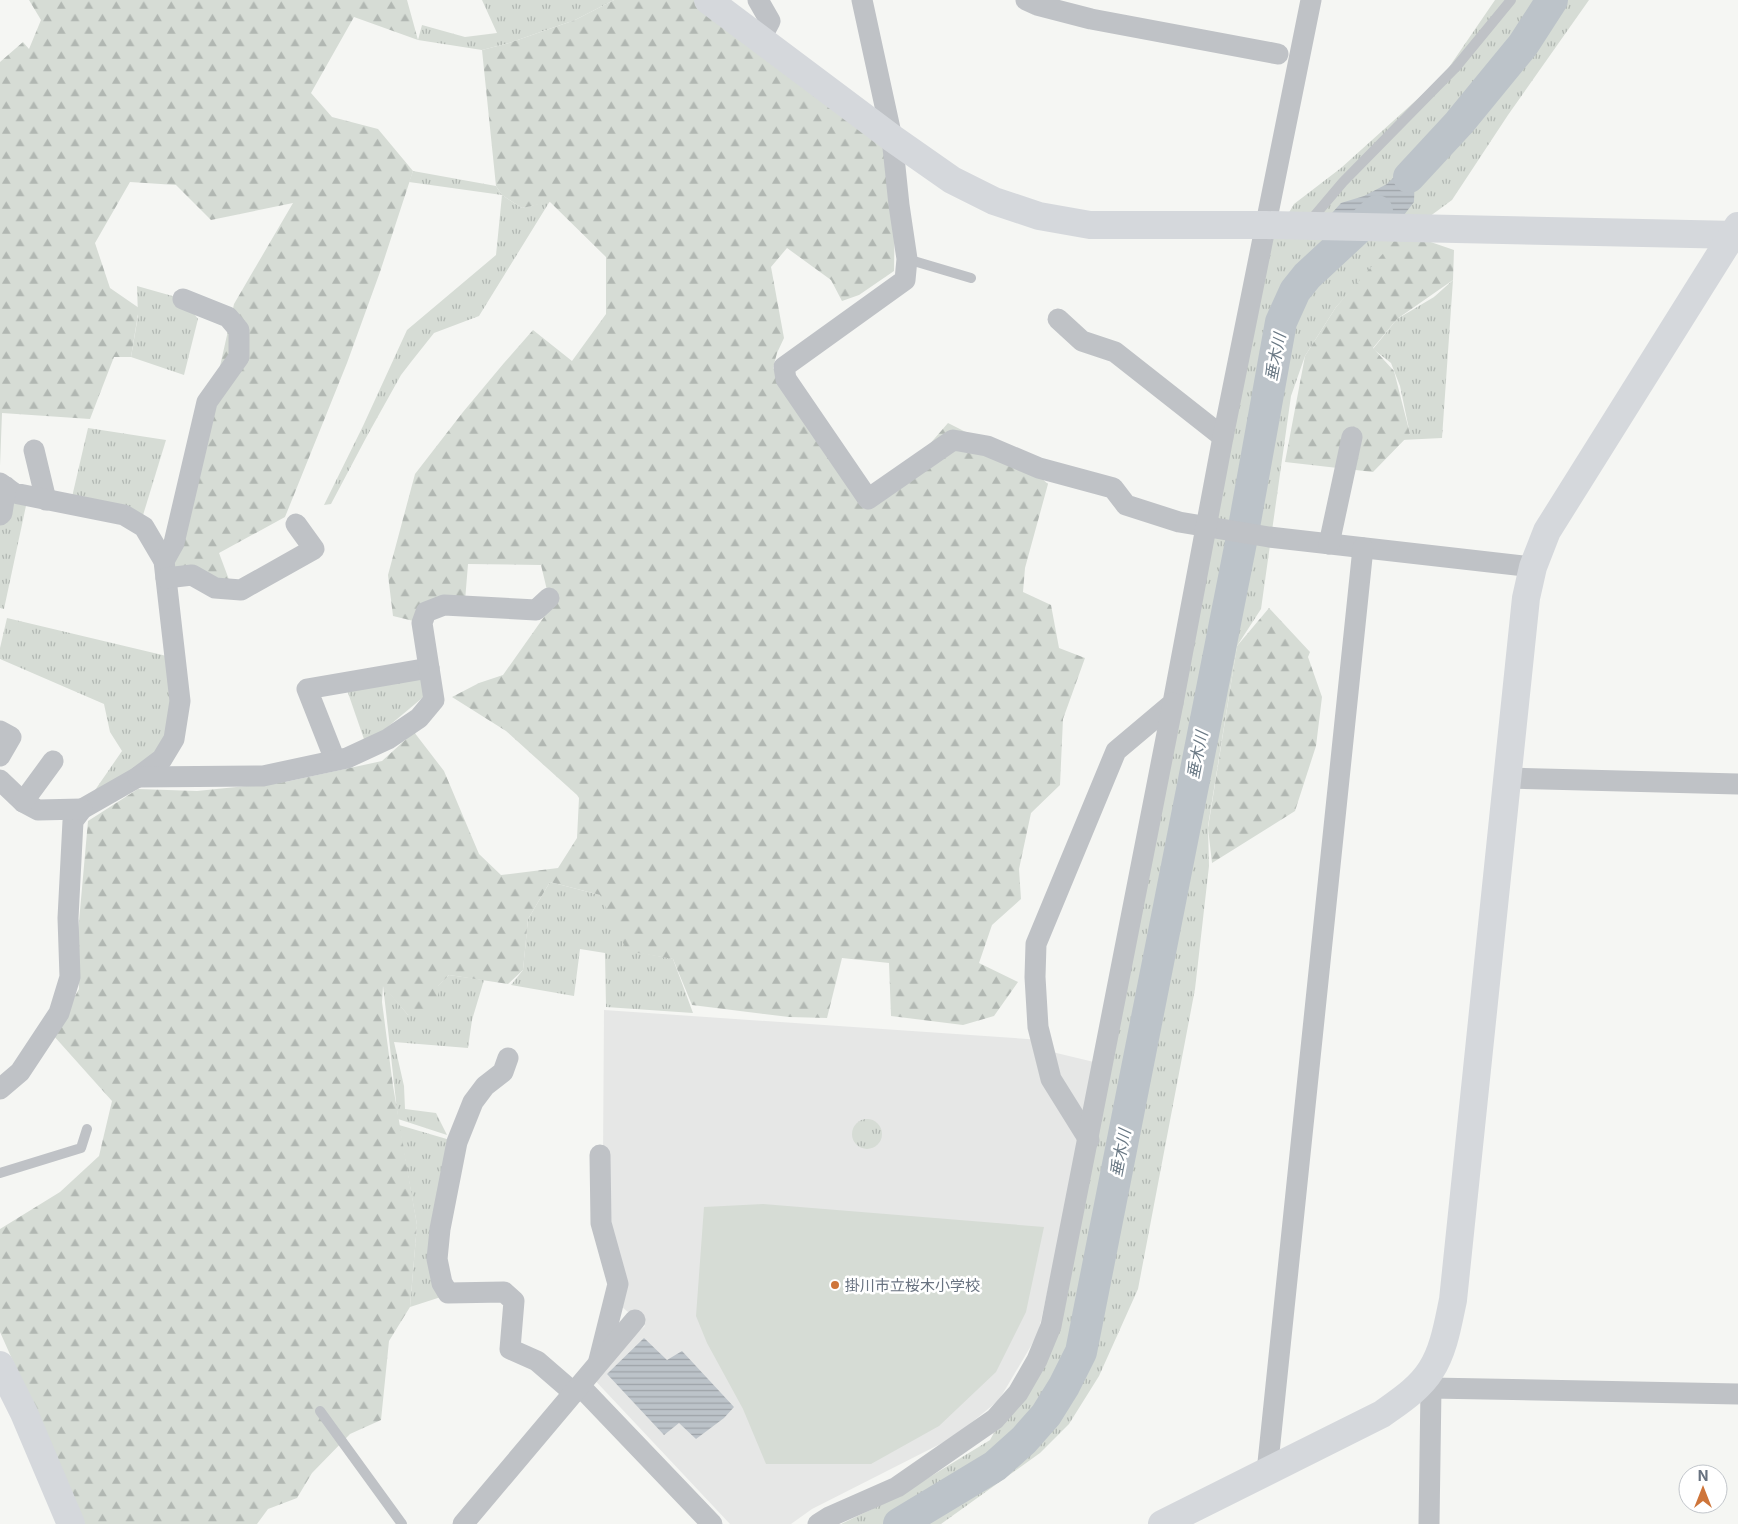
<svg xmlns="http://www.w3.org/2000/svg" width="1738" height="1524" viewBox="0 0 1738 1524" font-family="Inter,'Noto Sans JP',sans-serif">
<defs>
<pattern id="grass-tufts" width="24" height="20" patternUnits="userSpaceOnUse" patternTransform="scale(1.25)"><rect width="24" height="20" fill="#d6dcd5"/><path d="M3 7l-1-3M5 7V3M7 7l1-3M15 17l-1-3M17 17v-4M19 17l1-3" fill="none" stroke="#b1b7b2"/></pattern>
<pattern id="forest-firs" width="22" height="20" patternUnits="userSpaceOnUse" patternTransform="scale(1.25)"><rect width="22" height="20" fill="#d6dcd5"/><path d="M5 1l3.5 6h-7zM16 11l3.5 6h-7z" fill="#b1b7b2"/></pattern>
<pattern id="water-rules" width="6" height="5" patternUnits="userSpaceOnUse" patternTransform="scale(1.25)"><rect width="6" height="5" fill="#bcc3c9"/><path d="M0 2.5h6" fill="none" stroke="#9da3a8"/></pattern>
</defs>
<rect width="100%" height="100%" fill="#f5f6f3"/>
<path fill="#e6e7e6" d="M 604,1010 L 1042,1040 L 1044,1050 L 1098,1063 L 1038,1334 L 999,1400 L 954,1437 L 812,1509 L 791,1524 L 730,1524 L 589,1374 L 645,1326 L 622,1307 L 604,1226 L 603,1161 Z"/>
<g fill="url(#grass-tufts)">
<path d="M 482,0 L 614,0 L 575,20 L 509,43 L 482,50 L 418,40 L 422,25 L 465,37 L 497,33 Z"/>
<path d="M 1495,0 L 1589,0 L 1508,115 L 1452,200 L 1399,239 L 1336,307 L 1305,356 L 1291,396 L 1261,609 L 1237,646 L 1208,826 L 1209,866 L 1195,989 L 1138,1289 L 1099,1376 L 1069,1424 L 1040,1453 L 941,1524 L 841,1524 L 897,1497 L 990,1440 L 1045,1341 L 1268,248 L 1294,204 L 1341,168 L 1443,76 Z"/>
<path d="M 413,171 L 496,186 L 502,195 L 522,208 L 550,201 L 479,316 L 434,333 L 411,362 L 401,375 L 367,436 L 331,504 L 324,505 L 363,426 L 407,330 L 496,255 L 502,195 L 409,182 Z"/>
<path d="M 1453,280 L 1442,438 L 1401,440 L 1410,434 L 1400,386 L 1391,363 L 1373,349 L 1397,319 L 1434,297 Z"/>
<path d="M 137,286 L 183,299 L 198,319 L 184,375 L 131,357 L 138,316 Z"/>
<path d="M 88,428 L 166,440 L 140,525 L 72,497 Z"/>
<path d="M 27,501 L 4,609 L 0,608 L 0,506 Z"/>
<path d="M 7,618 L 175,658 L 165,754 L 82,809 L 122,751 L 110,732 L 104,704 L 0,659 L 0,648 Z"/>
<path d="M 430,673 L 433,689 L 366,745 L 346,687 Z"/>
<path d="M 550,882 L 604,896 L 627,950 L 673,959 L 693,1013 L 606,1007 L 605,953 L 580,949 L 574,996 L 511,985 L 523,970 L 528,919 Z"/>
<path d="M 449,975 L 484,980 L 472,1020 L 468,1048 L 394,1042 L 404,1086 L 405,1109 L 436,1113 L 447,1135 L 398,1119 L 383,985 L 408,1015 Z"/>
<circle cx="867" cy="1134" r="15"/>
<path d="M 399,1125 L 457,1142 L 444,1296 L 410,1307 L 417,1225 Z"/>
</g>
<g fill="url(#forest-firs)">
<path d="M 29,0 L 407,0 L 418,40 L 354,17 L 311,93 L 332,117 L 378,129 L 413,171 L 380,272 L 347,363 L 285,517 L 219,553 L 231,585 L 172,571 L 185,522 L 234,304 L 293,203 L 211,220 L 176,185 L 130,182 L 95,243 L 110,288 L 139,308 L 131,357 L 114,357 L 90,419 L 2,413 L 0,466 L 0,62 L 23,42 L 29,49 L 41,20 Z"/>
<path d="M 614,0 L 696,0 L 882,140 L 895,206 L 894,271 L 859,295 L 842,301 L 831,280 L 787,248 L 771,267 L 784,338 L 777,353 L 773,368 L 882,499 L 948,423 L 1019,459 L 1048,484 L 1025,568 L 1023,592 L 1051,605 L 1059,648 L 1085,658 L 1063,719 L 1060,785 L 1031,813 L 1019,869 L 1021,899 L 992,925 L 979,963 L 1018,982 L 994,1016 L 963,1025 L 891,1016 L 889,963 L 842,958 L 827,1018 L 789,1017 L 692,1005 L 673,959 L 627,951 L 600,895 L 550,882 L 528,919 L 523,970 L 508,984 L 449,975 L 438,986 L 438,1009 L 408,1015 L 383,986 L 382,1002 L 393,1086 L 417,1225 L 410,1307 L 389,1341 L 381,1420 L 350,1434 L 312,1473 L 297,1498 L 268,1509 L 257,1524 L 85,1524 L 63,1473 L 0,1332 L 0,1229 L 60,1192 L 99,1156 L 112,1101 L 53,1035 L 79,989 L 77,944 L 88,821 L 138,789 L 197,791 L 285,782 L 382,761 L 414,732 L 444,771 L 479,854 L 501,875 L 558,868 L 577,838 L 579,798 L 577,795 L 506,731 L 452,697 L 479,683 L 503,675 L 551,607 L 541,565 L 468,564 L 465,601 L 422,623 L 393,616 L 388,575 L 415,474 L 463,412 L 504,363 L 533,330 L 572,361 L 606,314 L 606,257 L 550,202 L 522,208 L 502,195 L 496,186 L 482,50 L 509,43 L 575,20 Z"/>
<path d="M 1416,237 L 1454,250 L 1453,280 L 1397,319 L 1373,348 L 1394,371 L 1410,434 L 1373,472 L 1285,462 L 1305,356 L 1336,307 L 1395,240 Z"/>
<path d="M 1269,608 L 1310,652 L 1308,657 L 1322,697 L 1316,746 L 1295,811 L 1212,863 L 1208,828 L 1237,646 Z"/>
</g>
<path fill="#d6dcd5" d="M 763,1204 L 1044,1227 L 1026,1312 L 996,1372 L 939,1426 L 871,1464 L 766,1464 L 743,1409 L 707,1343 L 696,1316 L 704,1207 Z"/>
<g fill="url(#water-rules)">
<path d="M 1434,137 L 1440,144 L 1415,171 L 1414,202 L 1404,215 L 1332,213 L 1341,203 L 1364,196 L 1387,184 Z"/>
<path d="M 644,1338 L 667,1360 L 682,1351 L 734,1407 L 724,1418 L 696,1439 L 679,1423 L 664,1435 L 607,1374 Z"/>
</g>
<g fill="none" stroke-linecap="round" stroke-linejoin="round">
<g stroke="#bcc3c9" stroke-width="32">
<path d="M 1409,177 L 1459,123 L 1523,45 L 1552,0"/>
<path d="M 899,1524 L 995,1466 L 1024,1440 L 1046,1415 L 1064,1386 L 1081,1352 L 1244,527 L 1281,322 L 1295,291 L 1307,276 L 1377,211"/>
</g>
<g stroke="#bfc2c6" stroke-width="10">
<path d="M 1310,221 L 1343,182 L 1456,67 L 1511,0"/>
<path d="M 907,259 L 971,278"/>
<path d="M 0,1173 L 81,1148 L 87,1129"/>
<path d="M 320,1411 L 402,1524"/>
</g>
<g stroke="#bfc2c6" stroke-width="21">
<path d="M 758,0 L 770,21 L 760,40"/>
<path d="M 862,0 L 892,138 L 899,205 L 907,259 L 905,280 L 784,367 L 786,379 L 868,499 L 953,440 L 987,446 L 1039,468 L 1113,488 L 1126,505 L 1179,522 L 1269,537 L 1533,567"/>
<path d="M 1026,0 L 1037,5 L 1091,19 L 1278,54"/>
<path d="M 1058,319 L 1082,341 L 1115,352 L 1223,437"/>
<path d="M 34,450 L 46,500"/>
<path d="M 0,483 L 14,493 L 124,515 L 144,527 L 164,561 L 180,701 L 174,739 L 162,759 L 138,777 L 82,809 L 73,821 L 68,918 L 70,977 L 59,1013 L 20,1072 L 0,1089"/>
<path d="M 0,515 L 2,513 L 6,487"/>
<path d="M 1329,544 L 1352,437"/>
<path d="M 164,561 L 174,543 L 207,402 L 239,357 L 239,330 L 228,317 L 183,299"/>
<path d="M 166,578 L 192,575 L 215,588 L 241,590 L 314,549 L 296,524"/>
<path d="M 0,731 L 11,737 L 0,756"/>
<path d="M 335,760 L 307,689 L 429,668"/>
<path d="M 138,777 L 263,776 L 347,758 L 388,739 L 419,718 L 434,700 L 422,623 L 426,612 L 444,605 L 536,610 L 549,598"/>
<path d="M 1507,778 L 1738,784"/>
<path d="M 0,780 L 23,802 L 38,810 L 82,809"/>
<path d="M 23,802 L 53,761"/>
<path d="M 508,1058 L 503,1072 L 485,1086 L 473,1102 L 457,1142 L 440,1229 L 437,1259 L 442,1283 L 448,1293 L 504,1292 L 514,1301 L 510,1349 L 537,1361 L 574,1393"/>
<path d="M 1089,1140 L 1051,1079 L 1038,1027 L 1035,977 L 1036,944 L 1116,751 L 1173,703 L 1223,437 L 1311,0"/>
<path d="M 599,1360 L 618,1284 L 601,1223 L 600,1155"/>
<path d="M 580,1386 L 712,1524"/>
<path d="M 1267,1472 L 1363,548"/>
<path d="M 463,1524 L 635,1320"/>
<path d="M 818,1524 L 829,1517 L 897,1487 L 995,1419 L 1018,1393 L 1037,1360 L 1051,1326 L 1173,703"/>
<path d="M 1429,1524 L 1431,1388 L 1738,1394"/>
</g>
<g stroke="#d5d8dc" stroke-width="28">
<path d="M 708,0 L 892,138 L 952,180 L 994,201 L 1039,216 L 1090,225 L 1266,225 L 1738,235"/>
<path d="M 0,1365 L 24,1413 L 71,1524"/>
<path d="M 1162,1524 L 1382,1414 C 1400,1401 1419,1389 1431,1370 C 1444,1350 1448,1323 1453,1300 L 1526,598 L 1533,567 L 1547,531 L 1738,226"/>
</g>
</g>
<circle fill="#ce753a" stroke="#fff" stroke-width="2" cx="835" cy="1285" r="5"/>
<g text-anchor="middle" dominant-baseline="central" stroke-width="5" stroke-linejoin="round" paint-order="stroke">
<g font-size="15" fill="#687280" stroke="#fff" text-anchor="start">
<text x="845" y="1285">掛川市立桜木小学校</text>
</g>
<g font-size="16" font-style="italic" fill="#697884" stroke="#fff">
<text transform="translate(1275 357) rotate(-79)">垂木川</text>
<text transform="translate(1197 755) rotate(-79)">垂木川</text>
<text transform="translate(1120 1153) rotate(-79)">垂木川</text>
</g>
</g>
<g transform="translate(1703 1489)"><circle r="24" fill="#ffffff" stroke="#c3c7cc"/>
<path d="M0-4L9 19L0 12L-9 19Z" fill="#ce753a"/>
<text y="-8" font-size="14" font-weight="bold" text-anchor="middle" fill="#687280">N</text>
</g>
</svg>
